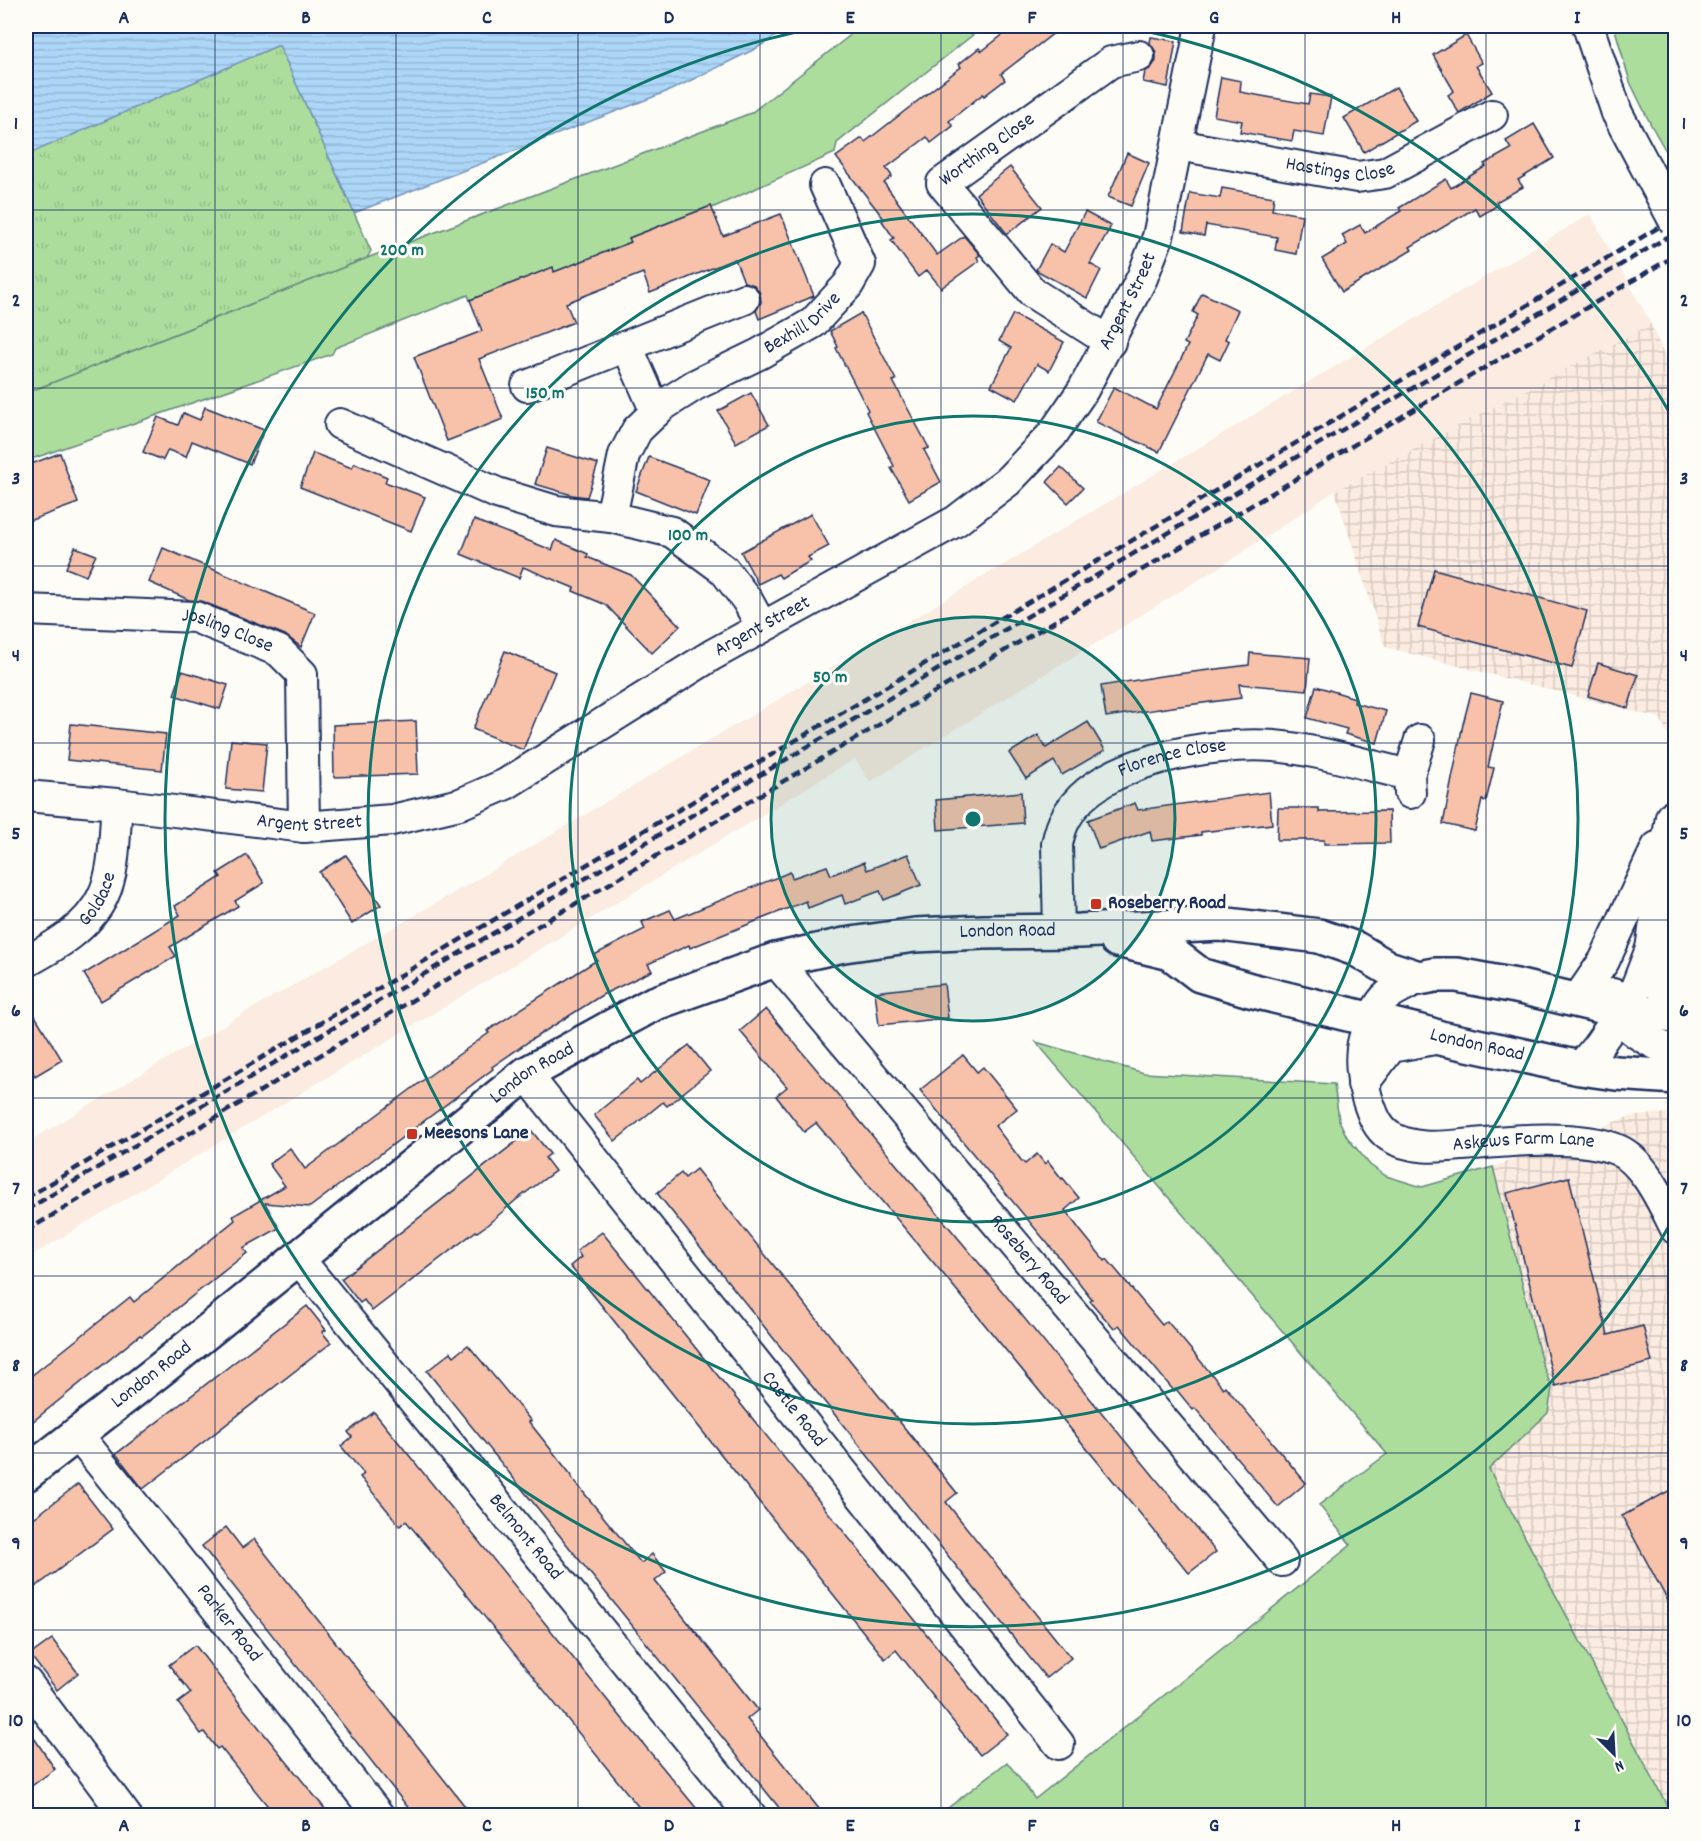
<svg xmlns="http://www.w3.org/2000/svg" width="1701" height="1841" viewBox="0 0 1701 1841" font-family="Dekko,sans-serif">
<defs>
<pattern id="industrial-grid" width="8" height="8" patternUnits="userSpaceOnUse" patternTransform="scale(1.5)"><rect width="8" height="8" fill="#fbebe0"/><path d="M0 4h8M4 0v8" fill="none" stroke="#d7cac3"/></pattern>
<pattern id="park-tufts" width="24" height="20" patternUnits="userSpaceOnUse" patternTransform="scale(1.5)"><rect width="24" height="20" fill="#addd9d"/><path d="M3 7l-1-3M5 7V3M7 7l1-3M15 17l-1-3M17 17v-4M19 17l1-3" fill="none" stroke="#94be8a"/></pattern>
<pattern id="water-rules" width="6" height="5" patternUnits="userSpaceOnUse" patternTransform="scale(1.5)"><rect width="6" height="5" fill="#add6f7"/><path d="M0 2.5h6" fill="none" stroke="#94b8d6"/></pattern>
</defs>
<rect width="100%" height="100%" fill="#fdfcf7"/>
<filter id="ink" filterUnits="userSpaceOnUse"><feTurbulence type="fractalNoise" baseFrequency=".0167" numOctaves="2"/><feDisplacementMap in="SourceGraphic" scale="12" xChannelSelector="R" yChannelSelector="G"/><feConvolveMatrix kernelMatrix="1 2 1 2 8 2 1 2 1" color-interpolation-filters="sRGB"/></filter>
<g filter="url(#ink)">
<path fill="#fbebe0" d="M 1590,214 L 1651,324 L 1335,491 L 1226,563 L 870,782 L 855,759 L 26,1259 L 26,1143 L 236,1018 L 471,883 Z"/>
<g fill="url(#industrial-grid)">
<path d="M 1651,324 L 1675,381 L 1675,750 L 1660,718 L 1385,647 L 1335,491 Z"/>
<path d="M 1675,1112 L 1675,1815 L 1672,1815 L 1489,1469 L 1548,1413 L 1552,1388 L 1542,1363 L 1493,1167 L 1628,1117 Z"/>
</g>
<g fill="#addd9d" stroke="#64867e" stroke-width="1.5">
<path d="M 862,26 L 984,26 L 837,143 L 835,153 L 712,208 L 711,206 L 629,238 L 631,242 L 554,272 L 552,268 L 470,300 L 468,295 L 335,348 L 332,354 L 26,461 L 26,393 L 367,258 L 751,113 Z"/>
<path d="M 1614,26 L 1675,26 L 1676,164 L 1674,165 L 1651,125 L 1630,82 Z"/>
<path d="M 1036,1042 L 1144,1073 L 1334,1084 L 1339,1120 L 1347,1137 L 1370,1165 L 1386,1176 L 1422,1187 L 1493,1167 L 1542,1363 L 1552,1388 L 1548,1413 L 1489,1469 L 1672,1815 L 939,1815 L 1007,1762 L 1035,1799 L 1351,1545 L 1319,1505 L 1387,1454 Z"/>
</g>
<path fill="url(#park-tufts)" stroke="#64867e" stroke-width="1.5" d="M 279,45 L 371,251 L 367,258 L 26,393 L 26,155 Z"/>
<path fill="url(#water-rules)" stroke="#7393ba" stroke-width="1.5" d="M 26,26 L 792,26 L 755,49 L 671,90 L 354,213 L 279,45 L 26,155 Z"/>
<g fill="#f7c2a9" stroke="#1b2f5e" stroke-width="1.5">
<path d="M 1014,26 L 1063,26 L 1001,74 L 1005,80 L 984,96 L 983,94 L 949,121 L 953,126 L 931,143 L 927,137 L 886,168 L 892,176 L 884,183 L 937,255 L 964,236 L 980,255 L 977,257 L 979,261 L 941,288 L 927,270 L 918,277 L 891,240 L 894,238 L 882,221 L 884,219 L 836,157 L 862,138 L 865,142 L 961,67 L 959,64 L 979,48 L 982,51 Z"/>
<path d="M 1466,35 L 1482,63 L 1476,66 L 1492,92 L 1459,113 L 1448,95 L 1454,91 L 1433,55 Z"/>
<path d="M 1151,37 L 1176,41 L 1168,87 L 1143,82 L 1145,72 L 1151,68 L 1156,61 L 1156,52 L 1150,43 Z"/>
<path d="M 1221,77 L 1241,81 L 1240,92 L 1267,97 L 1308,104 L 1310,94 L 1331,97 L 1324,136 L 1294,131 L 1292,141 L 1240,132 L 1242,121 L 1214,116 Z"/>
<path d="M 1396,87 L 1416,121 L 1364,152 L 1344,118 Z"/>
<path d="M 1534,124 L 1554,158 L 1518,180 L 1523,187 L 1496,202 L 1498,205 L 1480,216 L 1475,208 L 1410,247 L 1412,250 L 1342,292 L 1322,259 L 1347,244 L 1342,235 L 1360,225 L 1365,233 L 1401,211 L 1399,208 L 1446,179 L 1451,188 L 1486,166 L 1484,164 L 1511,149 L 1506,141 Z"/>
<path d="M 1127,153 L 1149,163 L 1131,206 L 1108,197 Z"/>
<path d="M 1010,167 L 1042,207 L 1007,234 L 976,194 Z"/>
<path d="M 1222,188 L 1274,197 L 1272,210 L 1302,215 L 1296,254 L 1275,250 L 1277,237 L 1206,225 L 1204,236 L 1183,232 L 1190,193 L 1220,198 Z"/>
<path d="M 711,206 L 723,236 L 781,214 L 814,296 L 759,319 L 756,311 L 761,302 L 760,293 L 754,285 L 744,282 L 735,259 L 650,293 L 643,273 L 566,303 L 574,322 L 479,359 L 503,419 L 447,441 L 414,357 L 482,331 L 470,300 L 553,267 L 554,272 L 631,242 L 629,238 Z"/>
<path d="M 1085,212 L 1111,226 L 1090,264 L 1101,270 L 1087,298 L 1036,270 L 1050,244 L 1064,252 Z"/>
<path d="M 1202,293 L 1238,310 L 1225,339 L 1229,341 L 1220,360 L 1208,354 L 1159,452 L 1096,422 L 1114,387 L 1156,409 L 1188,345 L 1184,343 L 1198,315 L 1193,312 Z"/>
<path d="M 861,313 L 896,380 L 893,381 L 929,448 L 924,450 L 941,482 L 909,500 L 891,468 L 894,466 L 866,412 L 868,410 L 836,348 L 838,347 L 830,331 Z"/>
<path d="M 1013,314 L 1064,342 L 1049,371 L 1037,364 L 1017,400 L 991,386 L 1011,348 L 999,341 Z"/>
<path d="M 751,393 L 769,425 L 736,443 L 718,411 Z"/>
<path d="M 205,407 L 264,430 L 250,464 L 192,441 L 186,457 L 168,450 L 163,460 L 143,452 L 158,417 L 178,425 L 183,413 L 200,420 Z"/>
<path d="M 547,448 L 598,464 L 587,497 L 572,495 L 535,484 Z"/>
<path d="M 60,453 L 78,503 L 26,522 L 26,466 Z"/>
<path d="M 313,453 L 352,468 L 354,463 L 387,477 L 385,482 L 425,497 L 411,531 L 300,487 Z"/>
<path d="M 649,457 L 710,480 L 696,515 L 636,491 Z"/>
<path d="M 1061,467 L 1083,488 L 1068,503 L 1047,482 Z"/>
<path d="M 811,514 L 829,546 L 808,557 L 811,561 L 796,569 L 781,578 L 778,574 L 758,584 L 741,552 Z"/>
<path d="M 474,520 L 552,550 L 556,540 L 588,554 L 587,557 L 631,575 L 680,626 L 652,653 L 606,605 L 573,591 L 574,588 L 523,567 L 519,578 L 461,554 Z"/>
<path d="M 75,547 L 96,555 L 86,576 L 66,568 Z"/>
<path d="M 163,548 L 315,613 L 301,647 L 285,635 L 201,601 L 189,600 L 149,582 Z"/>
<path d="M 1434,569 L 1587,611 L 1572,668 L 1418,627 Z"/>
<path d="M 505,651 L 555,672 L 523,750 L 473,729 Z"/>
<path d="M 1250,653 L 1310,658 L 1307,690 L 1239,684 L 1241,698 L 1172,707 L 1106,717 L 1101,686 L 1161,676 L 1249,665 Z"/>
<path d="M 1598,663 L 1638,675 L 1628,708 L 1588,696 Z"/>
<path d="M 182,671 L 228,685 L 220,709 L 174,695 Z"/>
<path d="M 1316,686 L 1355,698 L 1354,703 L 1386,711 L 1377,743 L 1345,734 L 1347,729 L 1307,718 Z"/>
<path d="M 1471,693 L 1503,701 L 1488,767 L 1494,768 L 1486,801 L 1482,800 L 1475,831 L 1443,824 L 1463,724 Z"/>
<path d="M 416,721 L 418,774 L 334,777 L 333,725 Z"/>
<path d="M 1088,722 L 1105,750 L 1062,775 L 1054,761 L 1026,779 L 1009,753 L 1038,735 L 1046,748 Z"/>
<path d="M 71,724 L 166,734 L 162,770 L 67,760 Z"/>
<path d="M 231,740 L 267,743 L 262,792 L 226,789 Z"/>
<path d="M 1021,792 L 1023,823 L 938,830 L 936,800 Z"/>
<path d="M 1269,792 L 1272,824 L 1201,832 L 1201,835 L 1152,841 L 1150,831 L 1099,849 L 1088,820 L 1135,803 L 1138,810 Z"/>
<path d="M 1278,808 L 1319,808 L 1319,812 L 1389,811 L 1390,843 L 1324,844 L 1324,840 L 1277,840 Z"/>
<path d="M 908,854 L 921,885 L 884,900 L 880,891 L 845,904 L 842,895 L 808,908 L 806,901 L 690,948 L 689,945 L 648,964 L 652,971 L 602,995 L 531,1040 L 492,1067 L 493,1069 L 310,1207 L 265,1203 L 279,1228 L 243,1248 L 247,1253 L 238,1260 L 142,1336 L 140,1335 L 26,1427 L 26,1380 L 130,1297 L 134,1302 L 235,1220 L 233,1216 L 285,1186 L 269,1164 L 290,1148 L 305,1169 L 430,1075 L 489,1033 L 487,1031 L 597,960 L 594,955 L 645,929 L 642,922 L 670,910 L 675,919 L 790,872 L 792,878 L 827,866 L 831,875 L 864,862 L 867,870 Z"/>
<path d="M 247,855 L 264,883 L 235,901 L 238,906 L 170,947 L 176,956 L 101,1001 L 84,974 L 180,915 L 175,906 L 221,877 L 218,873 Z"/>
<path d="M 346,855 L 381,905 L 352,924 L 319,872 Z"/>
<path d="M 944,984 L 948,1018 L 879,1025 L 875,992 Z"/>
<path d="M 26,1001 L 62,1060 L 35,1076 L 26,1060 Z"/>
<path d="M 766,1009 L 979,1263 L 1216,1552 L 1189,1573 L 949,1281 L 816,1123 L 804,1132 L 776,1096 L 787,1087 L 740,1031 Z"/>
<path d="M 689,1045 L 710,1071 L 667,1106 L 663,1102 L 615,1141 L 594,1115 L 637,1080 L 640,1084 Z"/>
<path d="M 963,1055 L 977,1072 L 983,1067 L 1017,1109 L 995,1126 L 1021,1160 L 1025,1164 L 1037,1154 L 1045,1164 L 1048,1161 L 1062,1179 L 1063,1178 L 1079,1198 L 1065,1210 L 1080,1230 L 1105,1261 L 1107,1259 L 1162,1325 L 1167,1321 L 1223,1388 L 1225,1386 L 1306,1483 L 1278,1507 L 1195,1408 L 1193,1410 L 1176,1389 L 1174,1391 L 1119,1325 L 1114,1329 L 1090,1301 L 1092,1299 L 1058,1256 L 920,1090 Z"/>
<path d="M 531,1130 L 550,1154 L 545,1158 L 555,1171 L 516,1200 L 487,1225 L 477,1232 L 476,1231 L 372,1311 L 364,1300 L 360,1303 L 341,1279 Z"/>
<path d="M 696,1169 L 957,1493 L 946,1502 L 1071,1658 L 1046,1678 L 657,1193 L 681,1173 L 685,1178 Z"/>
<path d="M 1569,1177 L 1608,1335 L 1643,1326 L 1652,1362 L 1555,1386 L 1507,1193 Z"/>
<path d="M 602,1232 L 1007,1734 L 980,1755 L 896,1650 L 885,1659 L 570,1266 L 581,1257 L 577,1251 Z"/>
<path d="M 307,1306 L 326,1330 L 322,1332 L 331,1343 L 143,1489 L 116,1454 Z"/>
<path d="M 468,1345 L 531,1421 L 529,1422 L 572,1476 L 571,1477 L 641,1563 L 652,1554 L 666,1572 L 655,1581 L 758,1710 L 747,1719 L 824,1815 L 785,1815 L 427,1371 L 451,1352 L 454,1356 Z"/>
<path d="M 374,1412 L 621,1717 L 702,1815 L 645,1815 L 428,1547 L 406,1521 L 400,1526 L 392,1516 L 360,1477 L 364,1474 L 341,1446 L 352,1437 L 348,1432 Z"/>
<path d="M 78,1484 L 113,1529 L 26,1594 L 26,1524 Z"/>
<path d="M 1676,1487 L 1676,1616 L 1622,1516 Z"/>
<path d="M 226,1527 L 242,1548 L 254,1539 L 472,1815 L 414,1815 L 202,1546 Z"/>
<path d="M 52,1639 L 78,1673 L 57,1690 L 30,1655 Z"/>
<path d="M 195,1645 L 244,1709 L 330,1815 L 275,1815 L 220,1747 L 217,1749 L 204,1732 L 201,1734 L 178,1703 L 191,1693 L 169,1665 Z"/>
<path d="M 26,1726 L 55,1769 L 26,1790 Z"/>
</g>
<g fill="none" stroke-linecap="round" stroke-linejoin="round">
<defs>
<g id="street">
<path d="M 1588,26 L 1617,113"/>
<path id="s1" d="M 1178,145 L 1357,177 L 1385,173 L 1492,115"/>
<path id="s2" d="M 1110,342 L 1033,293 L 942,183 L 1111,62 L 1139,56"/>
<path d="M 627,346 L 656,412"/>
<path d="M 527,386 L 744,299"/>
<path d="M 340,424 L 497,493 L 556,511 L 611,517 L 672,532 L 724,570 L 747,600 L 762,627"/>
<path id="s3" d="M 611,517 L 624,455 L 637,430 L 662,406 L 695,385 L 759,354 L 813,323 L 848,285 L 860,264 L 825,185"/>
<path id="s4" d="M 26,610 L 195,617 L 279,651 L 302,674 L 304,827"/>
<path d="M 1410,793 L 1409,775 L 1420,740"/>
<path id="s5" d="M 26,796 L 117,804 L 304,827 L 392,820 L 460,804 L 506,784 L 712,655 L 956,521 L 1008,481 L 1052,435 L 1083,390 L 1142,278 L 1158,237 L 1201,26"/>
<path id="s6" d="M 1059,932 L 1057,844 C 1059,835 1061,826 1066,818 C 1096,760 1215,741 1274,746 C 1318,750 1366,765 1409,775"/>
<path d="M 1651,949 L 1655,980 L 1676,1003"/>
<path id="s7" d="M 775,960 L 1282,1561"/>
<path id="s8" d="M 26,962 C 55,946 88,928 103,896 C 116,869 114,833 117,804"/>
<path id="s9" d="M 1419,978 C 1409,984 1396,988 1387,996 C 1378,1003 1367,1028 1364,1039 C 1359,1057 1362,1080 1367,1098 C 1372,1112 1376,1127 1389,1136 C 1415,1152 1446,1146 1474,1144 C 1513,1140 1582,1134 1618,1150 C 1645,1162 1663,1204 1676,1229"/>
<path d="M 1613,994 C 1614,999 1615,1004 1616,1009 C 1625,1030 1654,1046 1676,1051"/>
<path d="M 1577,1000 L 1604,961 L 1657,847"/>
<path d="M 1580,1068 L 1597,1047 L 1611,1027 L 1617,1010 L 1632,998 L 1651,949 L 1671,817"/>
<path id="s10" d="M 526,1074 L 1059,1744"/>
<path d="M 1363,1084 L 1391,1047 L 1440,1038"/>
<path id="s11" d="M 298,1258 L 751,1816"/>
<path id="s12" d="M 76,1433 L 177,1558 L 379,1816"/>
<path d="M 26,1682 L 126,1816"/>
</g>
<g id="secondary">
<path id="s13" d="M 1117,940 L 1171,953 L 1200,975 L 1250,990 L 1425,1033 L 1440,1038 L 1580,1068 L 1616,1073 L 1676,1077"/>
<path id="s14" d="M 26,1474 L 161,1369 L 526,1074 L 653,1004 L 775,960 L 844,945 L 915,935 L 984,932 L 1080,931 L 1220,924 L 1319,936 L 1356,949 L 1388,968 L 1419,978 L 1435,975 L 1457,975 L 1516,986 L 1617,1010 L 1676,1016"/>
</g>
</defs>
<use href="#street" stroke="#1b2f5e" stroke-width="34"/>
<use href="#secondary" stroke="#1b2f5e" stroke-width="38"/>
<use href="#street" stroke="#fdfcf7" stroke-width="30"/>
<use href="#secondary" stroke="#fdfcf7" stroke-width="33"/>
<g stroke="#1b2f5e" stroke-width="4.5" stroke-dasharray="9 4.5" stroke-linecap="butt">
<path d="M 26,1198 L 1676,217"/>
<path d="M 26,1210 L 1676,232"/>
<path d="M 26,1231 L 436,986 L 1676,255"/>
</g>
<defs>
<path id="street-bridge" d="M 1617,113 L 1676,224"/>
</defs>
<use href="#street-bridge" stroke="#1b2f5e" stroke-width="34" stroke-linecap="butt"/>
<use href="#street-bridge" stroke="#fdfcf7" stroke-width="30"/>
</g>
</g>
<path fill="none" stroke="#1b2f5e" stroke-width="1.5" stroke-opacity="0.55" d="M 215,26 L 215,1816M 396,26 L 396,1816M 578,26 L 578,1816M 760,26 L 760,1816M 941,26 L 941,1816M 1123,26 L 1123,1816M 1305,26 L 1305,1816M 1486,26 L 1486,1816M 26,210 L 1676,210M 26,388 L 1676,388M 26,566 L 1676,566M 26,743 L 1676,743M 26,920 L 1676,920M 26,1098 L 1676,1098M 26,1276 L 1676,1276M 26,1453 L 1676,1453M 26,1630 L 1676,1630"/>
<circle cx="973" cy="819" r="202" fill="#0f766e" fill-opacity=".12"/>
<g fill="none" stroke="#0f766e" stroke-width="3">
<circle cx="973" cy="819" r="202"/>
<circle cx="973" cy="819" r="403"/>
<circle cx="973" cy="819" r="605"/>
<path d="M1675 1216A807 807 0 1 1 826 26M1120 26A807 807 0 0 1 1675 422"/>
</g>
<g fill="#c8321e" stroke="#fdfcf7" stroke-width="2">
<rect x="1090" y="898" width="12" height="12" rx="3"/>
<rect x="406" y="1128" width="12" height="12" rx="3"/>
</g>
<g text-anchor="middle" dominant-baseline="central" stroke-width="6" stroke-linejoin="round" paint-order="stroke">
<g font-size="20" fill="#1b2f5e" stroke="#fdfcf7">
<text stroke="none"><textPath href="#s2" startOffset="290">Worthing Close</textPath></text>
<text stroke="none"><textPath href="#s1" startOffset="165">Hastings Close</textPath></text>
<text stroke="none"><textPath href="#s5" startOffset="1293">Argent Street</textPath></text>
<text stroke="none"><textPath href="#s3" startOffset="290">Bexhill Drive</textPath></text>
<text stroke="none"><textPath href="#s5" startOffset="789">Argent Street</textPath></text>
<text stroke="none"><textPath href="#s4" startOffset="204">Josling Close</textPath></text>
<text stroke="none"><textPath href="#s6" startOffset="242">Florence Close</textPath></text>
<text stroke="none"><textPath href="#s5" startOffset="285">Argent Street</textPath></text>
<text stroke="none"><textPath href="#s8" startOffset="98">Goldace</textPath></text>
<text stroke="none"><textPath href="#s14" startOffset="1150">London Road</textPath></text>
<text stroke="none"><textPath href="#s13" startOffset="378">London Road</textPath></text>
<text stroke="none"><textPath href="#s14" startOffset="646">London Road</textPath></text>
<text stroke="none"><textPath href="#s9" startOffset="327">Askews Farm Lane</textPath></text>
<text stroke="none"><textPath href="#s7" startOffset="393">Rosebery Road</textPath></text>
<text stroke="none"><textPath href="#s14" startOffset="160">London Road</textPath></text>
<text stroke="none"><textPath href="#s10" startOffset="429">Castle Road</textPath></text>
<text stroke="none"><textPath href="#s11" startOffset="360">Belmont Road</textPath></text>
<text stroke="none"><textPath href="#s12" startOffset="244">Parker Road</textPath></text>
</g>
<g font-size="20" font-weight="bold" fill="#1b2f5e" stroke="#fdfcf7" text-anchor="start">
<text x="1108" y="904">Roseberry Road</text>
<text x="424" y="1134">Meesons Lane</text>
</g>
</g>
<circle cx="973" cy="819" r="9" fill="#0f766e" stroke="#fdfcf7" stroke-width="3"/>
<g font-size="18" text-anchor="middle" font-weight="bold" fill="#0f766e" stroke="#fdfcf7" stroke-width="6" stroke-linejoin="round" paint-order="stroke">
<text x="402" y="255">200 m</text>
<text x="545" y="398">150 m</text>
<text x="688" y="540">100 m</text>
<text x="830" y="682">50 m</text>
</g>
<rect width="1701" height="1841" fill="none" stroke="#fdfcf7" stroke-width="66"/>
<g transform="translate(1614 1754) rotate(156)" stroke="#fdfcf7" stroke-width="4.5" paint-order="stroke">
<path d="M0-4.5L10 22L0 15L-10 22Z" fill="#1b2f5e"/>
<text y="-9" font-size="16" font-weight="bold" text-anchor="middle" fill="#1b2f5e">N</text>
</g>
<rect x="33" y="33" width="1635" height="1775" fill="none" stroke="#1b2f5e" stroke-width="2"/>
<g font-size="20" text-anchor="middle" font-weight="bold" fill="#1b2f5e">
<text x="124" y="23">A</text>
<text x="306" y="23">B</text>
<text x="487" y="23">C</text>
<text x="669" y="23">D</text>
<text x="850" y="23">E</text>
<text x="1032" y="23">F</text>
<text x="1214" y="23">G</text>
<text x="1396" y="23">H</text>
<text x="1577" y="23">I</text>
<text x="16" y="129">1</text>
<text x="1684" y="129">1</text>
<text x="16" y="306">2</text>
<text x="1684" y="306">2</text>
<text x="16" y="484">3</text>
<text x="1684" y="484">3</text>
<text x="16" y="661">4</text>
<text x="1684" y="661">4</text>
<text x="16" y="839">5</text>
<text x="1684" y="839">5</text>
<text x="16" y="1016">6</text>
<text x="1684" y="1016">6</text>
<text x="16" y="1194">7</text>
<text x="1684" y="1194">7</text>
<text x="16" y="1371">8</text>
<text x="1684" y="1371">8</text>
<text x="16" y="1549">9</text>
<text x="1684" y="1549">9</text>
<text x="16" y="1726">10</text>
<text x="1684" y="1726">10</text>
<text x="124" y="1831">A</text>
<text x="306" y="1831">B</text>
<text x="487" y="1831">C</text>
<text x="669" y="1831">D</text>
<text x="850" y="1831">E</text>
<text x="1032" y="1831">F</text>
<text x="1214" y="1831">G</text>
<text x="1396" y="1831">H</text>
<text x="1577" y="1831">I</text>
</g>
</svg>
